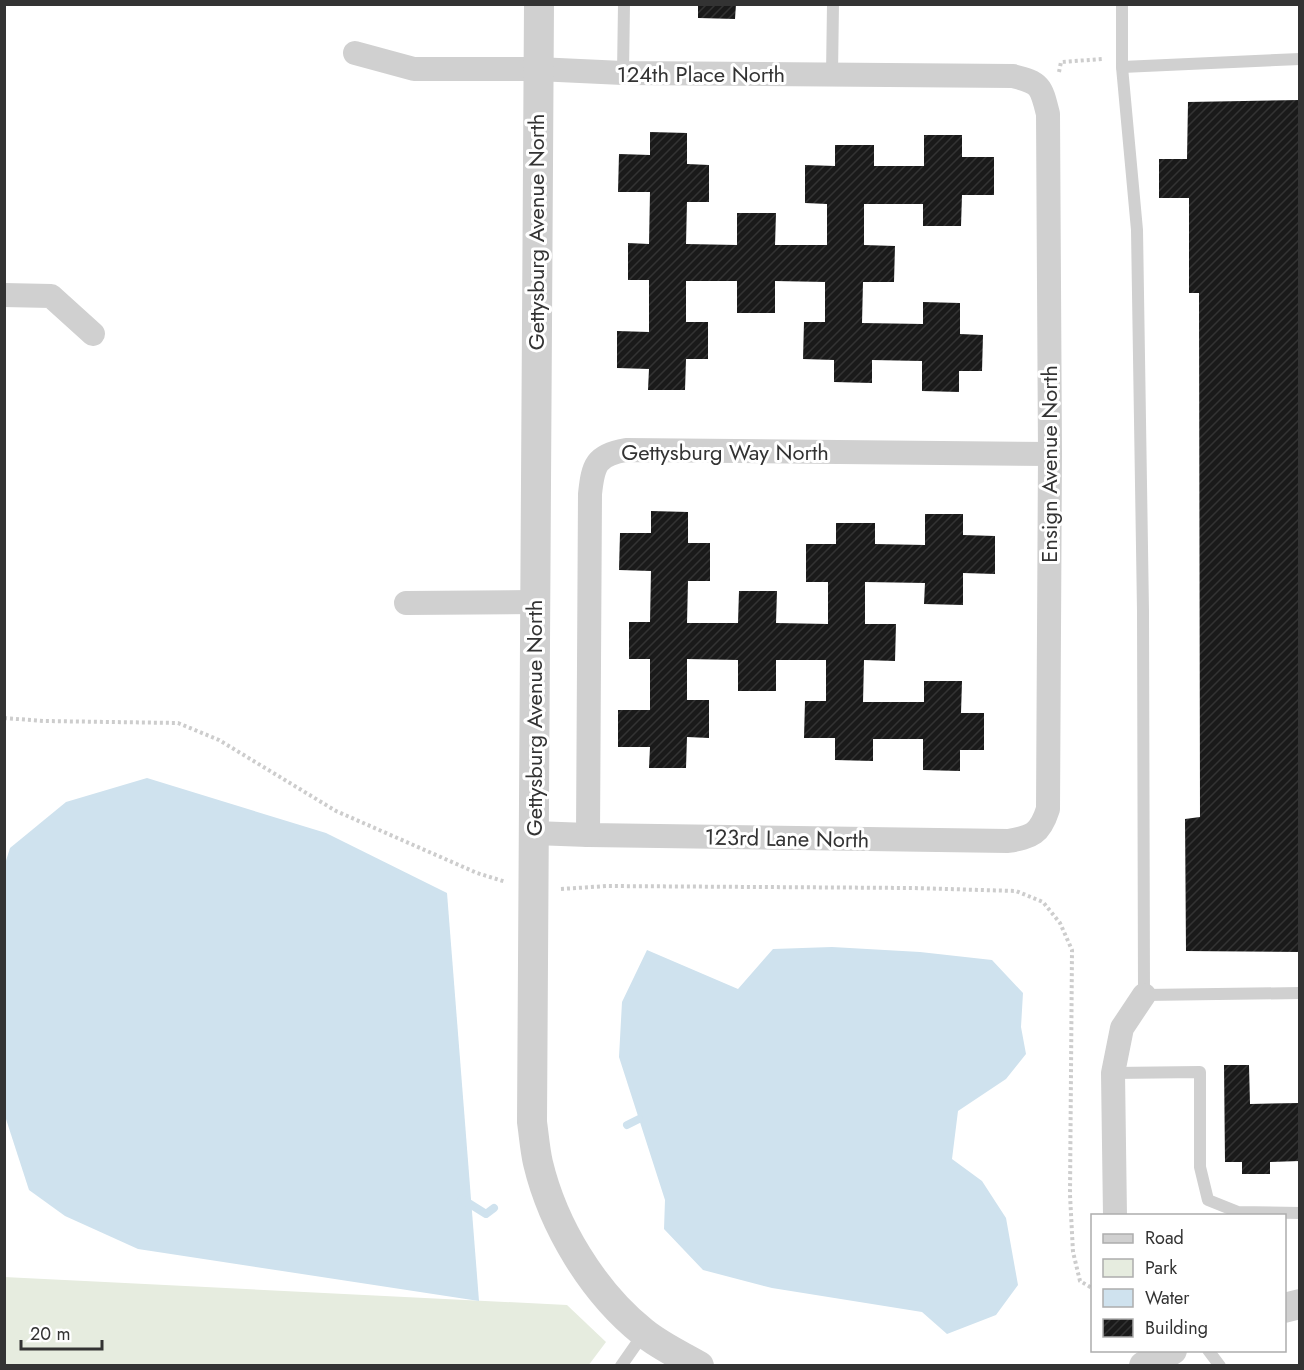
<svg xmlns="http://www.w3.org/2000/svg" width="1304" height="1370" viewBox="0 0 1304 1370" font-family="Jost,sans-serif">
<defs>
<pattern id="building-hatch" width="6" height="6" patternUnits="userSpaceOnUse" patternTransform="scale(1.5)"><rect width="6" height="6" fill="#1a1a1a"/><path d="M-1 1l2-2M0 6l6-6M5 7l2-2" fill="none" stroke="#333"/></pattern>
</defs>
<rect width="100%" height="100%" fill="#fff"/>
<path fill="#e6ecdf" d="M 4,1277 L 567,1305 L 606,1342 L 588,1366 L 5,1365 Z"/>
<g fill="#cfe2ee">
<path d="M 147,778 L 326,833 L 447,893 L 479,1301 L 138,1249 L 65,1216 L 29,1190 L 5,1116 L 5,864 L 10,848 L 66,802 Z"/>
<path d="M 832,947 L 920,952 L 992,960 L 1023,993 L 1021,1027 L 1026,1054 L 1006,1079 L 958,1111 L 952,1159 L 982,1181 L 1006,1218 L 1018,1285 L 996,1315 L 947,1334 L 922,1312 L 772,1288 L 703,1270 L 664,1229 L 665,1200 L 619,1057 L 622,1002 L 647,950 L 738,989 L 773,949 Z"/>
</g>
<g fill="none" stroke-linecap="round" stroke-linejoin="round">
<g stroke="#cfe2ee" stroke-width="8">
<path d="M 627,1125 L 639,1119"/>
<path d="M 462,1199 L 486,1214 L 494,1208"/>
</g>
</g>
<g fill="url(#building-hatch)">
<path d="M 698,4 L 736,4 L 735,19 L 698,18 Z"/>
<path d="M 1300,100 L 1300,952 L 1186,951 L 1185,819 L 1200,817 L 1199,293 L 1189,293 L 1189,198 L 1159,198 L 1159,159 L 1187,159 L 1188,102 Z"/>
<path d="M 650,132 L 687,133 L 687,164 L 709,165 L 709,202 L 687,202 L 686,244 L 737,245 L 737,213 L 776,213 L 775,245 L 827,245 L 827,204 L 805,203 L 805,165 L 835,166 L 835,145 L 874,145 L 874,166 L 924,166 L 924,135 L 962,135 L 962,157 L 994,157 L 994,195 L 962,195 L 961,226 L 923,226 L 923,204 L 864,204 L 864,245 L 895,246 L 894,282 L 863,282 L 862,323 L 923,324 L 923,302 L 960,303 L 960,334 L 983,335 L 982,371 L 959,371 L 959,392 L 922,391 L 922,361 L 872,360 L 872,383 L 834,382 L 834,360 L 803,359 L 804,322 L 825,322 L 825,282 L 775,281 L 775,313 L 737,313 L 737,281 L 686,281 L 686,322 L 708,322 L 708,359 L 686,359 L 685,390 L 648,390 L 649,369 L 617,368 L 617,331 L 649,332 L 649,280 L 628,280 L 628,243 L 649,244 L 650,192 L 618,192 L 619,154 L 650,155 Z"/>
<path d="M 651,511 L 688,512 L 688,543 L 710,543 L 710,581 L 688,581 L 687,623 L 738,623 L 739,591 L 777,591 L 776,623 L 828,624 L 828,582 L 806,582 L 806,544 L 836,544 L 836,523 L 875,523 L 875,544 L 925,545 L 925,514 L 963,514 L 963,535 L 995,536 L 995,574 L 963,573 L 963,605 L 924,604 L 925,583 L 865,582 L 865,624 L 896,624 L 895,661 L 864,660 L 863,702 L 924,702 L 924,681 L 962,681 L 961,713 L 984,713 L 984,750 L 960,750 L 960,771 L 923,770 L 923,739 L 873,739 L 873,761 L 835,760 L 835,738 L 804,738 L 805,701 L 826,701 L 826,660 L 776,660 L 776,691 L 738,691 L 738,660 L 687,659 L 687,700 L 709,700 L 709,738 L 687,737 L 686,768 L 649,768 L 650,747 L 618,747 L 618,710 L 650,710 L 650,659 L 629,659 L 629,622 L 650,622 L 651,571 L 619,570 L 620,533 L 651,533 Z"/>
<path d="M 1224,1065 L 1249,1065 L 1250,1104 L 1300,1103 L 1300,1161 L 1270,1162 L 1270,1174 L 1242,1174 L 1242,1162 L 1225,1162 Z"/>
</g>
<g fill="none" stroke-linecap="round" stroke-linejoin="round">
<g stroke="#cdcdcd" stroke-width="4" stroke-dasharray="3 3" stroke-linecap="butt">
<path d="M 1059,72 L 1061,62 L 1103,59"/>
<path d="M 4,718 L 44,721 L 178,723 L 219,740 L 336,811 L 477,873 L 506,882"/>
<path d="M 561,889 L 607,886 L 913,888 L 1016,891 L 1043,902 L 1060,923 L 1072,950 L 1070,1195 L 1073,1252 L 1080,1281 L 1092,1288"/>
</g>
<g stroke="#d0d0d0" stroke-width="12">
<path d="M 1122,4 L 1122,67 L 1137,230 L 1143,611 L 1144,995 L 1300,993"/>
<path d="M 1122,67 L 1300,59"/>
<path d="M 623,73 L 624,4"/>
<path d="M 832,74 L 833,4"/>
<path d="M 1113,1073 L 1200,1072 L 1200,1167 L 1208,1200 L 1238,1212 L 1300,1213"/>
<path d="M 1208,1350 L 1220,1366"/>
<path d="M 621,1366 L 644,1333"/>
</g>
<g stroke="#d0d0d0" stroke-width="24">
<path d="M 355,53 L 414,69 L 537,69 L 623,73 L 1013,76 C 1041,83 1041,86 1048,114 L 1050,454 L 1048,809 C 1040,834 1032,837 1008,841 L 588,835 L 534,833"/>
<path d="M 4,295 L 51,296 L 93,334"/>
<path d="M 406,603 L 535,602"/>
<path d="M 588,835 L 590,494 C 593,465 596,455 626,450 L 1050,454"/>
<path d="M 1115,1216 L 1113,1073 L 1122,1028 L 1144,995"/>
</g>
<g stroke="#d0d0d0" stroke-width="30">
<path d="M 539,4 L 532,1122 C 534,1136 535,1150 538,1163 C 553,1226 593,1292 643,1332 C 660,1346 680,1355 699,1366"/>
<path d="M 1284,1308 L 1300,1304"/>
<path d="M 1144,1366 L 1172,1350"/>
</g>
</g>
<g text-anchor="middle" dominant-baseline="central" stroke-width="6" stroke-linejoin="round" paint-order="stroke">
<g font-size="22" fill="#333" stroke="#fff">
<text x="701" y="74">124th Place North</text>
<text transform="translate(536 232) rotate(-90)">Gettysburg Avenue North</text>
<text x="725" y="452">Gettysburg Way North</text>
<text transform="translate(1049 464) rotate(-90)">Ensign Avenue North</text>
<text transform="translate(534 718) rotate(-90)">Gettysburg Avenue North</text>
<text transform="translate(787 838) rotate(1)">123rd Lane North</text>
</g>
</g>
<rect width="1304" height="1370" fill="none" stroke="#333333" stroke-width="12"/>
<rect x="1091" y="1214" width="195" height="138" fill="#ffffff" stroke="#adadad" stroke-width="1.5"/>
<rect x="1103" y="1234" width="30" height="9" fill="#d0d0d0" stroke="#adadad" stroke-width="1.5"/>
<text x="1145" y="1244" font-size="18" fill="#333333">Road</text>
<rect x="1103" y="1259" width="30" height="18" fill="#e6ecdf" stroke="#adadad" stroke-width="1.5"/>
<text x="1145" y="1274" font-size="18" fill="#333333">Park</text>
<rect x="1103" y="1289" width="30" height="18" fill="#cfe2ee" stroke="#adadad" stroke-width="1.5"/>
<text x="1145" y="1304" font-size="18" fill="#333333">Water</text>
<rect x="1103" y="1319" width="30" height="18" fill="url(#building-hatch)" stroke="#adadad" stroke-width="1.5"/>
<text x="1145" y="1334" font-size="18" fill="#333333">Building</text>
<path d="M21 1340v9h81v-9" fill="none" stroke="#333333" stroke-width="3"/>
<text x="30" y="1340" font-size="18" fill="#333333" stroke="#ffffff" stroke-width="4.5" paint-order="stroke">20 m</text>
</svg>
